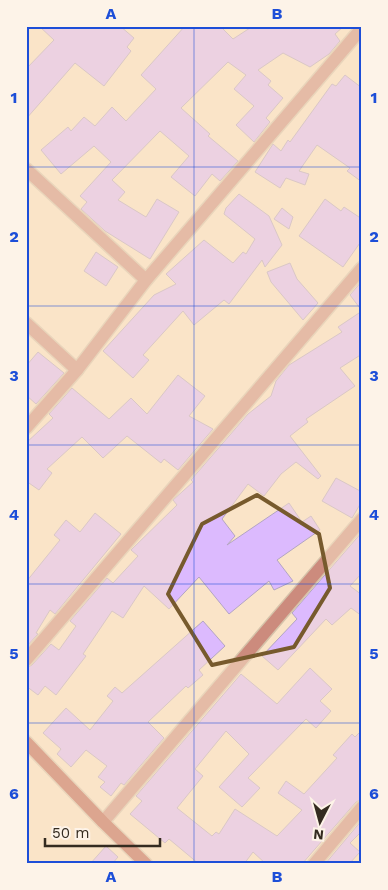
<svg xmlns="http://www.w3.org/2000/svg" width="388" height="890" viewBox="0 0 388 890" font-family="'Work Sans',sans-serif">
<rect width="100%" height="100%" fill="#fae4c8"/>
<g fill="#dcbafe" stroke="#b3a5c3">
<path d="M 39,26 L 120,26 L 134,38 L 127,47 L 131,51 L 104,86 L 75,63 L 26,119 L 26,69 L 54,40 Z"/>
<path d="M 185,26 L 220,26 L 233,39 L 253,26 L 344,26 L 335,34 L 340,41 L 329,54 L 310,67 L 283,53 L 258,70 L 271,81 L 268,85 L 283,98 L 266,118 L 270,122 L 254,142 L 236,125 L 254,106 L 234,89 L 246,75 L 228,62 L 181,108 L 210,134 L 208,136 L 238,161 L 220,181 L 212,174 L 195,196 L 171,177 L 189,156 L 160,131 L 112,180 L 125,192 L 118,200 L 146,217 L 157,199 L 179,212 L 150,259 L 105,231 L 81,209 L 87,202 L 80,196 L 111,162 L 94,146 L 61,174 L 41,150 L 68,127 L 71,131 L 84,117 L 95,126 L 112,107 L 126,121 L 156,89 L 141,75 Z"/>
<path d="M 345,75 L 362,88 L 362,182 L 347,171 L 350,168 L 317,145 L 299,171 L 309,174 L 305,185 L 286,178 L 280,188 L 255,172 L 273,144 L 281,151 L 288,140 L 290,142 L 332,84 L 336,86 Z"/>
<path d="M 239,194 L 269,216 L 282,245 L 265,267 L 262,260 L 229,304 L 224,300 L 194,325 L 183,311 L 143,355 L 149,360 L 133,378 L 103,351 L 154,295 L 176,284 L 166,274 L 204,240 L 233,263 L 243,252 L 246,254 L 255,239 L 224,214 L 226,208 Z"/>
<path d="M 325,199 L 341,211 L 344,207 L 362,219 L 362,240 L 343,267 L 299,236 Z"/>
<path d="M 282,208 L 293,217 L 289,229 L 274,219 Z"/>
<path d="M 96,252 L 118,267 L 106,286 L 84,271 Z"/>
<path d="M 290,263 L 297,279 L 318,303 L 303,320 L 271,282 L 267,272 Z"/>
<path d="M 362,281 L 362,311 L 350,295 Z"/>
<path d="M 362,311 L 362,354 L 340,368 L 355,386 L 306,419 L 308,422 L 290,436 L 321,476 L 318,479 L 296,462 L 281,474 L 264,496 L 248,484 L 222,519 L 235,536 L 227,545 L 289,503 L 302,522 L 311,516 L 320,530 L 277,560 L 293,581 L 274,590 L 269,581 L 229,614 L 199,577 L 169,609 L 144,586 L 123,618 L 112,611 L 83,654 L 86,656 L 56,695 L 45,686 L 38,695 L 26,686 L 26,668 L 32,665 L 51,644 L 59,650 L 76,626 L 70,621 L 107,578 L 113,583 L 138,556 L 131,550 L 177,505 L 173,500 L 193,482 L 191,480 L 248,414 L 271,396 L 276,381 L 289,365 L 342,332 L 338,327 Z"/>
<path d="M 38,352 L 64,373 L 36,404 L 26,395 L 26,366 Z"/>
<path d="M 178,375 L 205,396 L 189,416 L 213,429 L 178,470 L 164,459 L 161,463 L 127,436 L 103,458 L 82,437 L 47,469 L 52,473 L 39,490 L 26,481 L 26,443 L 53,418 L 49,414 L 72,388 L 109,419 L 131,398 L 147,414 Z"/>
<path d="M 336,478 L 362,492 L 362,501 L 352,518 L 322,501 Z"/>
<path d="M 95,513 L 121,534 L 55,614 L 50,610 L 36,633 L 38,634 L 26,647 L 26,582 L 60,540 L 54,535 L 66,520 L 80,532 Z"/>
<path d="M 362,532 L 362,573 L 350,586 L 362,595 L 362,616 L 351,608 L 332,625 L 326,619 L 278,670 L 262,656 L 297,619 L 292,613 Z"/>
<path d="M 203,621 L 225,646 L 199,670 L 203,675 L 188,688 L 186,686 L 148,722 L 164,738 L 124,785 L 121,783 L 111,796 L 100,787 L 105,782 L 98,777 L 107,766 L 86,750 L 71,767 L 57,754 L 61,749 L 43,733 L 66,708 L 90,730 L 113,701 L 107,696 L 115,687 L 122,693 Z"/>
<path d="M 310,668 L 332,689 L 320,701 L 331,711 L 316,728 L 306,719 L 248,778 L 260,788 L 242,807 L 219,787 L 249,754 L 226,731 L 195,769 L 203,776 L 177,808 L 212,836 L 216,832 L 219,834 L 235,809 L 277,836 L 302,810 L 278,793 L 286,781 L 304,794 L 337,758 L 333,755 L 352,734 L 355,737 L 362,730 L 362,799 L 356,802 L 302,864 L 266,864 L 253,852 L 244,864 L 199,864 L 169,839 L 165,843 L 130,814 L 142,801 L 136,796 L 241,674 L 277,704 Z"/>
<path d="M 362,820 L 362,831 L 350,843 L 360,852 L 349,864 L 325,864 Z"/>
<path d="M 106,846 L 118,857 L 112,864 L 90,864 Z"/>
</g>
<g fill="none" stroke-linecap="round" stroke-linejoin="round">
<defs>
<g id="street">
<path d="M 26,169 L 146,280"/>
<path d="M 26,323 L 77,370"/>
<path d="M 26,428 L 77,370 L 146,280 L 362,28"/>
<path d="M 26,660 L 362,268"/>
<path d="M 103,822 L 362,519"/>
<path d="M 314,864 L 362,807"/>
</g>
<path id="secondary" d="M 26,742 L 103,822 L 146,864"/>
</defs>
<use href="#street" stroke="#d6c3aa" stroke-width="15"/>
<use href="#secondary" stroke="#d6c3aa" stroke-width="15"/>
<use href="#street" stroke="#cc8b7d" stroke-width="12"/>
<use href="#secondary" stroke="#b85a49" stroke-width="12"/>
</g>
<path d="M0 0H388V890H0ZM 257,495 L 319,534 L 330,588 L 294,647 L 212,665 L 168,594 L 202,524 Z" fill="#fae4c8" fill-opacity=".55" fill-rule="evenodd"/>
<path fill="none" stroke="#775a2d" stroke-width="4" stroke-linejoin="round" d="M 257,495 L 319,534 L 330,588 L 294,647 L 212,665 L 168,594 L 202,524 Z"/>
<path fill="none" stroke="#1d4ed8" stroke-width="1" stroke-opacity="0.55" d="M 194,26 L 194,864M 26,167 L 362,167M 26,306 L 362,306M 26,445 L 362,445M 26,584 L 362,584M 26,723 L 362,723"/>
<rect width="388" height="890" fill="none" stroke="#fdf3e8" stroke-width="55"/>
<g transform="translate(320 822) rotate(186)" stroke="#fdf3e8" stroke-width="4" paint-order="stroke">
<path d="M0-4L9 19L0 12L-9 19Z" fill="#342b20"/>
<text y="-8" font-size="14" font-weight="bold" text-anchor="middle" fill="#342b20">N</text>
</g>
<path d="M45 838v8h115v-8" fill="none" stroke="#342b20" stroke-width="2.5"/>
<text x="52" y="838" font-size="15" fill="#342b20" stroke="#fdf3e8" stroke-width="4" paint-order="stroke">50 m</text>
<rect x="28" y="28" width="332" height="834" fill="none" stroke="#1d4ed8" stroke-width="2"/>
<g font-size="16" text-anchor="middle" font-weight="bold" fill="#1d4ed8">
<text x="111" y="19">A</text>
<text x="277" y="19">B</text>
<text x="14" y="103">1</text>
<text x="374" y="103">1</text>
<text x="14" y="242">2</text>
<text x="374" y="242">2</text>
<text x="14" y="381">3</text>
<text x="374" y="381">3</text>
<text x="14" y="520">4</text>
<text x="374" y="520">4</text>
<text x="14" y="659">5</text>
<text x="374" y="659">5</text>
<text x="14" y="799">6</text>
<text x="374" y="799">6</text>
<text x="111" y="882">A</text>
<text x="277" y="882">B</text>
</g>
</svg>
